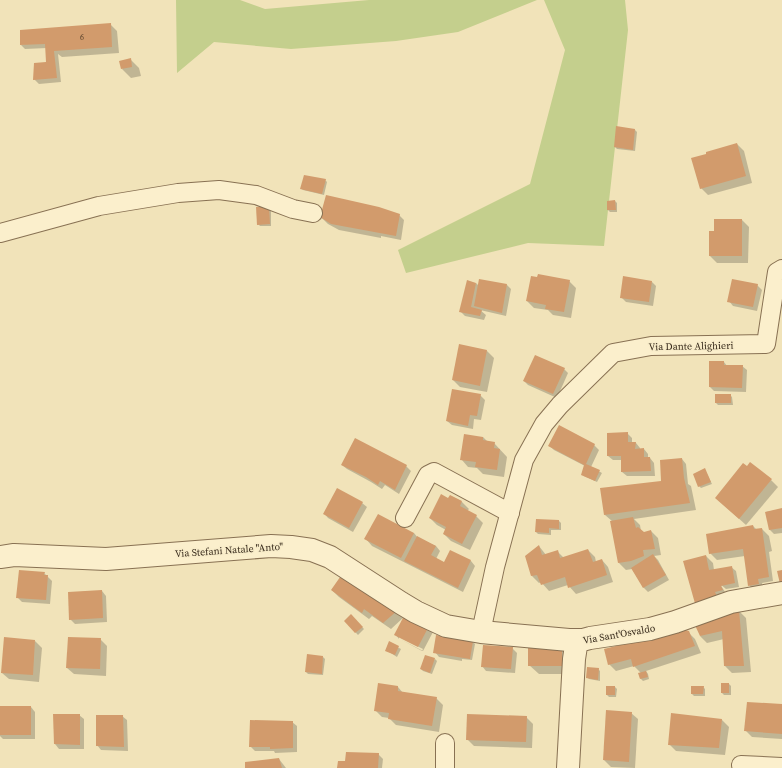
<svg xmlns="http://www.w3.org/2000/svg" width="782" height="768" viewBox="0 0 782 768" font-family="'Source Serif 4',serif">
<rect width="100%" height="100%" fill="#f1e3b9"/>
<g fill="#c4cf8d">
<path d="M 176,0 L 240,0 L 265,9 L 369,0 L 537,0 L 458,32 L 396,41 L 291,49 L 214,42 L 177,73 Z"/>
<path d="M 544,0 L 625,0 L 628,30 L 604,246 L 528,243 L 406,273 L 398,250 L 530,184 L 565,50 Z"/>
</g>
<g fill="#0003">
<path d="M 110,24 L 117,31 L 119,53 L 62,57 L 58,54 L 61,82 L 39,84 L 34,79 L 48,63 L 47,48 L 25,49 L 21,45 Z"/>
<path d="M 130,59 L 139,68 L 141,76 L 131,78 L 122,69 Z"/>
<path d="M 617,127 L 635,130 L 637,132 L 635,151 L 617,149 L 615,147 Z"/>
<path d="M 737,144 L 744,151 L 752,183 L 708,195 L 701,188 Z"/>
<path d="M 325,180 L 327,182 L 324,195 L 303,190 L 301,188 Z"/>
<path d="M 615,201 L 617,203 L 617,212 L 610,212 L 608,210 Z"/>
<path d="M 257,208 L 271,209 L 271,226 L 260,226 L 258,224 Z"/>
<path d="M 399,215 L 404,220 L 401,240 L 381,236 L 381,238 L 339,230 L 328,224 L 321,217 Z"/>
<path d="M 742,220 L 749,227 L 748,263 L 717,263 L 710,256 L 715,232 Z"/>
<path d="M 569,281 L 576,288 L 571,318 L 553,315 L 548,310 L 534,308 L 527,301 Z"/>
<path d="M 652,282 L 656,286 L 653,306 L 626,302 L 621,297 Z"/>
<path d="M 476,283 L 479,286 L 507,285 L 511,289 L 506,316 L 480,310 L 486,315 L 484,320 L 465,316 L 460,311 Z"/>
<path d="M 757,285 L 762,290 L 757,311 L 733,306 L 729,301 Z"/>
<path d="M 460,346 L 487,351 L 494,358 L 487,392 L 460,387 L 453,380 Z"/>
<path d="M 724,362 L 727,366 L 742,366 L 747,370 L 746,392 L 714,391 L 710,387 Z"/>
<path d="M 564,369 L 568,373 L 557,398 L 528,385 L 524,381 Z"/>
<path d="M 480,395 L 485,400 L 481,420 L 474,419 L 473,429 L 452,425 L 447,421 Z"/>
<path d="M 730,395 L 732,397 L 733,405 L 718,405 L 716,403 Z"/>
<path d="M 627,433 L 632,438 L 632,443 L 636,443 L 640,448 L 640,449 L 644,449 L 648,454 L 648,458 L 650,458 L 654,463 L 655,476 L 627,476 L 622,472 L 622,460 L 613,460 L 608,456 Z"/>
<path d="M 483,437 L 488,442 L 494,443 L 507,457 L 504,477 L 483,474 L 477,468 L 468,467 L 462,460 Z"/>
<path d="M 549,445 L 594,445 L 599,450 L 591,467 L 602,473 L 597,482 L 584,476 L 585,466 L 554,450 Z"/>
<path d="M 682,459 L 686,464 L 688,484 L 691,486 L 696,510 L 634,519 L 640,525 L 641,531 L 644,533 L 651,531 L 658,538 L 661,555 L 654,556 L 658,560 L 669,580 L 648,592 L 644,588 L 632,569 L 626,570 L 619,563 L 612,521 L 605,515 L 601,489 L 662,482 Z"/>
<path d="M 342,465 L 406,466 L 411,471 L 399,494 L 385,485 L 382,489 L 371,482 L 347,469 Z"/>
<path d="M 705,470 L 712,484 L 701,488 L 699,486 Z"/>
<path d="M 771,480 L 778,487 L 746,525 L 716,498 Z"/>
<path d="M 450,497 L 462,502 L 469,509 L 467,511 L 476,516 L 483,523 L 470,550 L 451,541 L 444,534 L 446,530 L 437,525 L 430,518 Z"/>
<path d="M 362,503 L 367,507 L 353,532 L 328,518 L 324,513 Z"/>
<path d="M 782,509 L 782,533 L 774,534 L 770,530 L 766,512 Z"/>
<path d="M 537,520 L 559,521 L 561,523 L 561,530 L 551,530 L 551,535 L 538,534 L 536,532 Z"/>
<path d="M 753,526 L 757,530 L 762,529 L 769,536 L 772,551 L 769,552 L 773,581 L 762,583 L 763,588 L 754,590 L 749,585 L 745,556 L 717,560 L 710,553 Z"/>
<path d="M 414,533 L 418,538 L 436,546 L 440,551 L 436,559 L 445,563 L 451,552 L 471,561 L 475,566 L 463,592 L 372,546 L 366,539 Z"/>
<path d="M 539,546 L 546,555 L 557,551 L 564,558 L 588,550 L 595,557 L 596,562 L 602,560 L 608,567 L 613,582 L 576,594 L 568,585 L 549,591 L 541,582 L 539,583 L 532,576 L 526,556 Z"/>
<path d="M 706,556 L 713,563 L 714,570 L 731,567 L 736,571 L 739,587 L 726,589 L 720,584 L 725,592 L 720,593 L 725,608 L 703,614 Z"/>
<path d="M 345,572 L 404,617 L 391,629 L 372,616 L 369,619 L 339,597 L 332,590 Z"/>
<path d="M 44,573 L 52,581 L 50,604 L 22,602 L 17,597 Z"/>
<path d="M 102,591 L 106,596 L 107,622 L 75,624 L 70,619 Z"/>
<path d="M 739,611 L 746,618 L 751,672 L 732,673 L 725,666 L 724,639 L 707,643 L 700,636 Z"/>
<path d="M 351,616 L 364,629 L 358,635 L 345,621 Z"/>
<path d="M 406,616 L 433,632 L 423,651 L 400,639 L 422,651 L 423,649 L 399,637 L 399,639 L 396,635 Z"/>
<path d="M 688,632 L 695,639 L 701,653 L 646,671 L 648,674 L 649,679 L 643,681 L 641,679 L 641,673 L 634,666 L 616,671 L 609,664 Z"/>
<path d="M 100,639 L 107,646 L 106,676 L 74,674 L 67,668 Z"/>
<path d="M 35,641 L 42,648 L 39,682 L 9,679 L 2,673 Z"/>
<path d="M 473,642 L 475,644 L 472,660 L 462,659 L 462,661 L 439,657 L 435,652 Z"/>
<path d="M 389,643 L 401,649 L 397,657 L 386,650 Z"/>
<path d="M 512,648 L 517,653 L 515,673 L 486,671 L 482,666 Z"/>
<path d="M 561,649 L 570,658 L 571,674 L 539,674 L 529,665 Z"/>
<path d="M 323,657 L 325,659 L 323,675 L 308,674 L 306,672 Z"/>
<path d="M 435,659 L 437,661 L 432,674 L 423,671 L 421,669 Z"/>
<path d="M 598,669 L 600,671 L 600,681 L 589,679 L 587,677 Z"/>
<path d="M 729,684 L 731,686 L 731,695 L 724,695 L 722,693 Z"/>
<path d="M 398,687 L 403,693 L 436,698 L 443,705 L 439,732 L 396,725 L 389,718 L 382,717 L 375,710 Z"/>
<path d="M 615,687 L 617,689 L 616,697 L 609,697 L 607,695 Z"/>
<path d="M 703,687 L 705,689 L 705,696 L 694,696 L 692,694 Z"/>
<path d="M 782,705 L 782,739 L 752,737 L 745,730 Z"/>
<path d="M 0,707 L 31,707 L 35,712 L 35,739 L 3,739 L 0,736 Z"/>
<path d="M 631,713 L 638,719 L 635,768 L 611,767 L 604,760 Z"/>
<path d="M 672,714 L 722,720 L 729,727 L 725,755 L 676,751 L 669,744 Z"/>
<path d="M 54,715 L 79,715 L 84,719 L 84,749 L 59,749 L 55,744 Z"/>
<path d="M 122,716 L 127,720 L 128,751 L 101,750 L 97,745 Z"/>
<path d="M 526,717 L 533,724 L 532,748 L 474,746 L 467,739 Z"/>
<path d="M 292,722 L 297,726 L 297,752 L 275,753 L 274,751 L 255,751 L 250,746 Z"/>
<path d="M 378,754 L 383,759 L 382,768 L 338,768 L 346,762 Z"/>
<path d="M 279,759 L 286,768 L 246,768 Z"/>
</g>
<g fill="#d29b6c">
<path d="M 111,23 L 112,47 L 54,51 L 57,78 L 33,80 L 34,63 L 46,62 L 45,44 L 20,45 L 20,30 Z"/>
<path d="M 131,58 L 132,67 L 121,69 L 119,61 Z"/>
<path d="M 616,126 L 635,129 L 633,150 L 614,147 Z"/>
<path d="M 737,143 L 746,176 L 700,189 L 691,158 L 706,154 L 706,152 Z"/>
<path d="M 304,175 L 326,179 L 322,194 L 300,189 Z"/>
<path d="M 326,195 L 379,207 L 400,214 L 396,236 L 331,224 L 320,217 Z"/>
<path d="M 615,200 L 616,210 L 607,210 L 607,201 Z"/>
<path d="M 269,206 L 270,224 L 257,225 L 256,207 Z"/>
<path d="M 714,219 L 742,219 L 742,256 L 709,256 L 709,231 L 714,231 Z"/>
<path d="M 538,274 L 570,280 L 564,312 L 545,309 L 546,305 L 526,301 L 531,276 L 537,277 Z"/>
<path d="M 623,276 L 652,281 L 649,302 L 620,298 Z"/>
<path d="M 479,279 L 507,284 L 502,313 L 474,306 Z"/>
<path d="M 732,279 L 758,284 L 753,307 L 727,302 Z"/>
<path d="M 467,280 L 476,283 L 471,307 L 482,310 L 480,316 L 459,312 Z"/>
<path d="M 459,344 L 487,350 L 480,386 L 452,380 Z"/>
<path d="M 535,355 L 565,368 L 553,394 L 523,381 Z"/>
<path d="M 709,361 L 724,361 L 724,365 L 743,365 L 742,388 L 709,387 Z"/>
<path d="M 452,389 L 481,394 L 477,416 L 470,415 L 468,426 L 446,421 Z"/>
<rect x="715" y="394" width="16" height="9"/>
<path d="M 559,425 L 595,444 L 586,464 L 600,470 L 595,481 L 581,475 L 584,465 L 548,446 Z"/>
<path d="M 628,432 L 628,442 L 636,442 L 635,449 L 644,448 L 644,457 L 650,457 L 651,471 L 621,472 L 621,456 L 607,456 L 607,433 Z"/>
<path d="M 464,434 L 483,437 L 483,440 L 495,442 L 494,448 L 500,449 L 497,470 L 475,467 L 476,462 L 460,460 Z"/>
<path d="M 355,438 L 407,465 L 395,490 L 380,481 L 378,485 L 366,477 L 341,465 Z"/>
<path d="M 682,458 L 684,478 L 690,503 L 604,515 L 600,488 L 661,481 L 660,460 Z"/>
<path d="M 750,462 L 772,479 L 739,519 L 715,498 L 743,463 L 747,466 Z"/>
<path d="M 705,468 L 711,482 L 698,487 L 693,474 Z"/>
<path d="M 337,488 L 363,502 L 349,528 L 323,514 Z"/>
<path d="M 441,494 L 448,498 L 450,495 L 462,501 L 460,506 L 477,515 L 462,544 L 443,534 L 446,527 L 429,518 Z"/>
<path d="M 782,508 L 782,528 L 769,530 L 765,512 Z"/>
<path d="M 378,514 L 414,533 L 401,558 L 364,539 Z"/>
<path d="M 633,517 L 636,528 L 638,527 L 644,532 L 651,530 L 655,549 L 643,550 L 644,556 L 631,561 L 618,563 L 610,521 Z"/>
<path d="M 536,519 L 559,520 L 559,529 L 549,528 L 549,533 L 535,532 Z"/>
<path d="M 753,525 L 754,529 L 762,528 L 769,577 L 758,579 L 759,584 L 748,586 L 743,549 L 709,554 L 706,534 Z"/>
<path d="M 417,536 L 436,546 L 431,555 L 444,562 L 450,550 L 471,560 L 458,588 L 404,561 Z"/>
<path d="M 539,545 L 542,555 L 558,550 L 560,558 L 588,549 L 593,562 L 602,559 L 607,575 L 568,588 L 565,577 L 541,585 L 537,575 L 531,576 L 525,556 Z"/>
<path d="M 653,554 L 666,575 L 643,588 L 631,568 Z"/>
<path d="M 706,555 L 709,570 L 732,566 L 735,583 L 721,586 L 723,590 L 715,592 L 719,601 L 696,607 L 683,561 Z"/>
<path d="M 19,570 L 45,572 L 44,575 L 48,575 L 46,600 L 16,598 Z"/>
<path d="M 345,570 L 398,610 L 383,623 L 364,609 L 362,613 L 331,590 Z"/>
<path d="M 782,570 L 782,584 L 780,584 L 777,571 Z"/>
<path d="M 102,590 L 103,618 L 69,620 L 68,592 Z"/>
<path d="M 739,610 L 744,666 L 724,666 L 722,631 L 700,636 L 693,621 Z"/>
<path d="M 351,614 L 363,627 L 355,633 L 344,621 Z"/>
<path d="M 405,614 L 429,626 L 418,647 L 394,635 Z"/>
<path d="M 677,628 L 689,631 L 695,646 L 633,667 L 631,659 L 608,665 L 604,649 L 628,643 Z"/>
<path d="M 436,635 L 473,641 L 470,659 L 433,653 Z"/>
<path d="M 4,637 L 35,640 L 33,675 L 1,673 Z"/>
<path d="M 68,637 L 101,638 L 100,669 L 66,668 Z"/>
<path d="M 389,641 L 399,646 L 395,655 L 385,651 Z"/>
<path d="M 483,645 L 513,647 L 511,669 L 481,667 Z"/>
<rect x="528" y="648" width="34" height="18"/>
<path d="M 307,654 L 323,656 L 322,674 L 305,672 Z"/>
<path d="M 425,655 L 435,658 L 430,673 L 420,669 Z"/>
<path d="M 587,667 L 599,668 L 598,680 L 586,678 Z"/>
<path d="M 646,671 L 648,677 L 640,679 L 638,673 Z"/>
<path d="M 378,683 L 398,686 L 398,691 L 437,697 L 432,726 L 388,719 L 389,713 L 374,711 Z"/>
<rect x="721" y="683" width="8" height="10"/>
<rect x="606" y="686" width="9" height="9"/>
<path d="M 691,686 L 704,686 L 703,694 L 691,694 Z"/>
<path d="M 747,702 L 782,704 L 782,734 L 744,731 Z"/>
<rect x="0" y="706" width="31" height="29"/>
<path d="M 606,710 L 632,712 L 629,762 L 603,760 Z"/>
<path d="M 671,713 L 722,719 L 719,748 L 668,745 Z"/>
<path d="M 53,714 L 80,714 L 80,745 L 54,744 Z"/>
<path d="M 467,714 L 527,716 L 526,742 L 466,740 Z"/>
<path d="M 96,715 L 123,715 L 124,747 L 96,746 Z"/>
<path d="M 250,720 L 293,721 L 293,748 L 270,749 L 270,747 L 249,747 Z"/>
<path d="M 346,752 L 379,753 L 378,768 L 337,768 L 338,761 L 345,761 Z"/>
<path d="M 279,758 L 282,768 L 245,768 L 245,762 Z"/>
</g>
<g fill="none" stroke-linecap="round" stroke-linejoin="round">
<defs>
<g id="minor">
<path d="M 0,233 L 99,206 L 178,193 L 219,190 L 256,195 L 293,209 L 313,213"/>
<path d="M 405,518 L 428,475 L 434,472 L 510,513"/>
<path d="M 481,632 L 495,567 L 524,460 L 544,424 L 560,405 L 613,353 L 651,346 L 766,344 L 777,272 L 782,269"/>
<path d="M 741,765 L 782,767"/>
<path d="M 445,768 L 445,743"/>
</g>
<g id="tertiary">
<path d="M 0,557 L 14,555 L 106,559 L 271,546 L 291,547 L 312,550 L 330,557 L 401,603 L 416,612 L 446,626 L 481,632 L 569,640 L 581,640"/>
<path d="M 568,768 L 574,659 L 576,646 L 579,641 L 590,638 L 650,629 L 675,622 L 731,602 L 782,593"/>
</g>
</defs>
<use href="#minor" stroke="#887153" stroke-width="20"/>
<use href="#tertiary" stroke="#887153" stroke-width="24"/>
<use href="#minor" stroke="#fbefcc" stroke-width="18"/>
<use href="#tertiary" stroke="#fbefcc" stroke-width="22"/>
</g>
<g text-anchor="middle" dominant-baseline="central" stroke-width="3" stroke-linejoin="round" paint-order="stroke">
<g font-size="8" fill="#5c452e">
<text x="82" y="37">6</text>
</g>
<g font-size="10" fill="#352819" stroke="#f8ecc9">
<text transform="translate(691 346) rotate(-1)">Via Dante Alighieri</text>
<text transform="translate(229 550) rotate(-4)">Via Stefani Natale "Anto"</text>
<text transform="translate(619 634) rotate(-10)">Via Sant'Osvaldo</text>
</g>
</g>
</svg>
